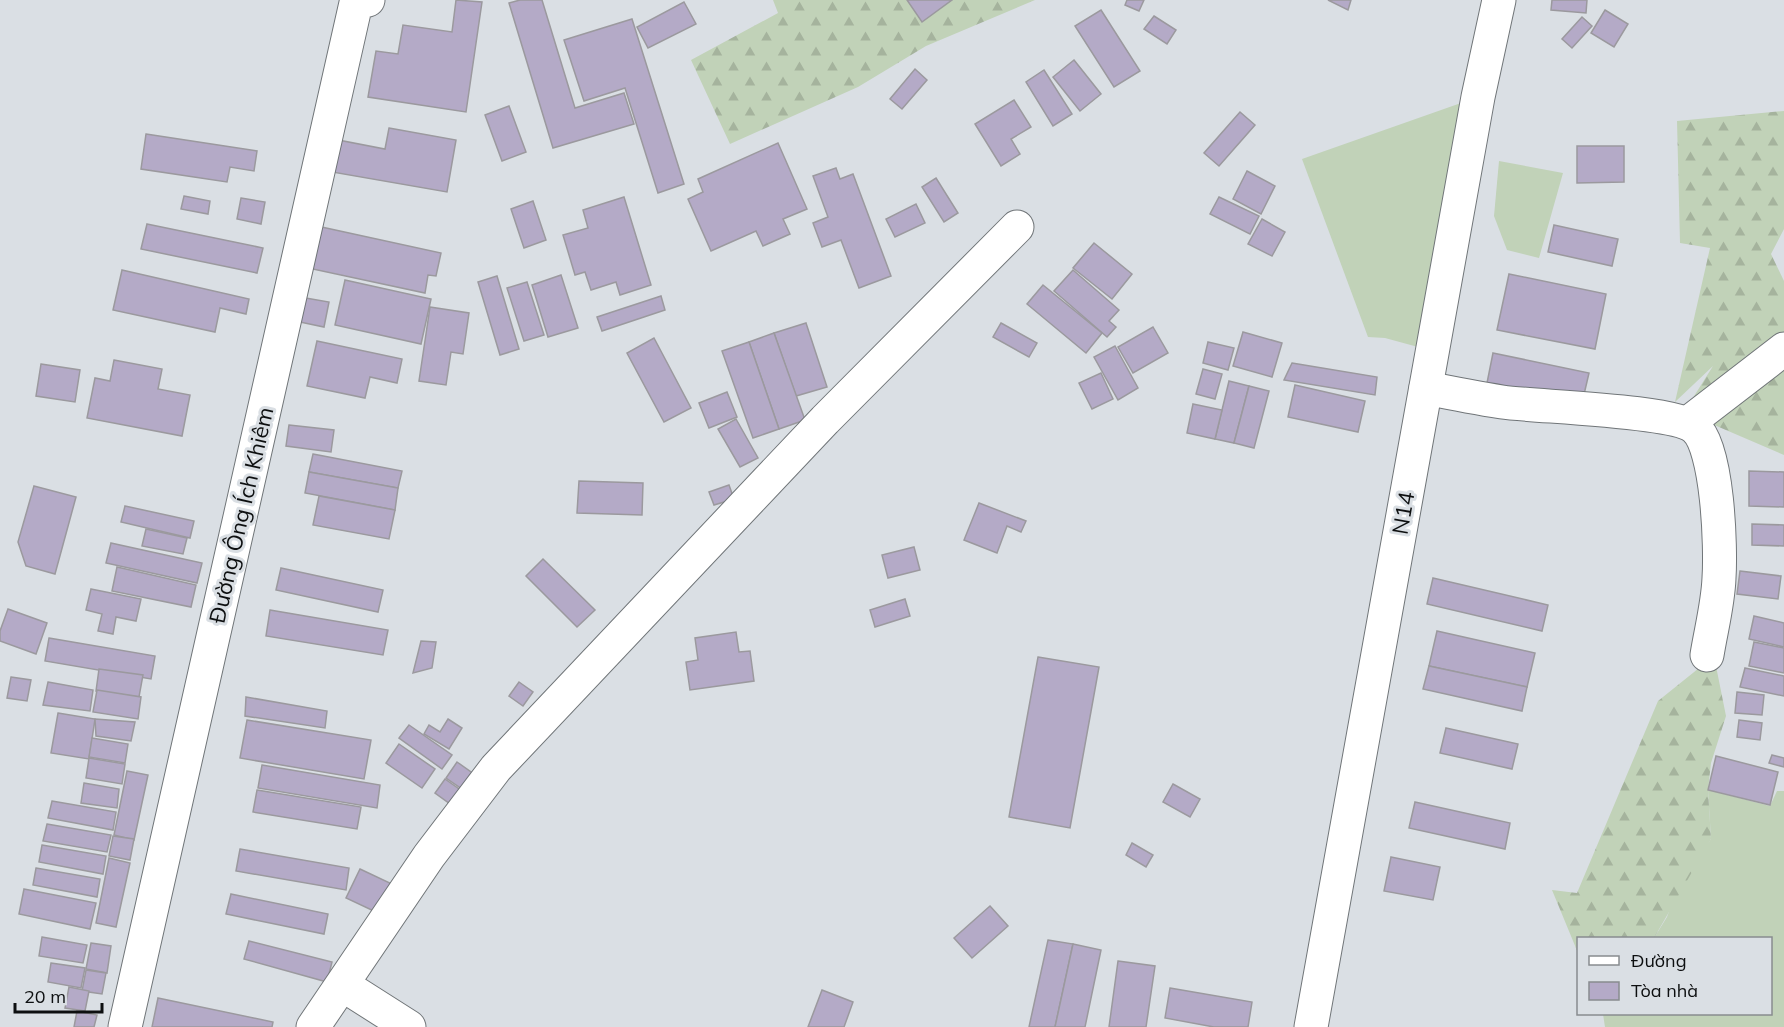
<svg xmlns="http://www.w3.org/2000/svg" width="1784" height="1027" viewBox="0 0 1784 1027" font-family="Mulish,sans-serif">
<defs>
<pattern id="forest-firs" width="22" height="20" patternUnits="userSpaceOnUse" patternTransform="scale(1.5)"><rect width="22" height="20" fill="#c1d2b8"/><path d="M5 1l3.5 6h-7zM16 11l3.5 6h-7z" fill="#a5b39d"/></pattern>
</defs>
<rect width="100%" height="100%" fill="#dadfe4"/>
<g fill="#c1d2b8">
<path d="M 1478,97 L 1418,347 L 1385,338 L 1368,337 L 1302,159 Z"/>
<path d="M 1499,161 L 1563,173 L 1539,258 L 1507,250 L 1494,216 Z"/>
<path d="M 1708,790 L 1770,806 L 1777,791 L 1784,791 L 1784,1027 L 1605,1027 L 1603,1014 L 1770,1014 L 1770,938 L 1654,938 L 1667,917 L 1679,882 L 1711,839 Z"/>
</g>
<g fill="url(#forest-firs)">
<path d="M 773,0 L 1035,0 L 926,46 L 858,87 L 730,144 L 691,60 L 778,13 Z"/>
<path d="M 1784,111 L 1784,229 L 1771,254 L 1784,281 L 1784,455 L 1684,412 L 1713,366 L 1675,402 L 1710,248 L 1680,243 L 1677,121 Z"/>
<path d="M 1714,656 L 1726,716 L 1711,763 L 1708,790 L 1711,839 L 1654,938 L 1578,938 L 1578,953 L 1552,890 L 1577,893 L 1658,701 Z"/>
</g>
<g fill="#b4aac7" stroke="#9b999e" stroke-width="1.5">
<path d="M 456,0 L 482,2 L 466,112 L 368,97 L 376,51 L 398,54 L 403,25 L 452,32 Z"/>
<path d="M 520,0 L 542,0 L 575,108 L 624,93 L 634,124 L 553,148 L 509,3 Z"/>
<path d="M 907,0 L 952,0 L 922,22 Z"/>
<path d="M 1127,0 L 1144,0 L 1139,11 L 1125,5 Z"/>
<path d="M 1328,0 L 1351,0 L 1348,10 Z"/>
<path d="M 1552,0 L 1587,0 L 1586,13 L 1551,10 Z"/>
<path d="M 684,2 L 696,24 L 648,48 L 637,27 Z"/>
<path d="M 1101,10 L 1140,71 L 1114,87 L 1075,26 Z"/>
<path d="M 1605,10 L 1628,24 L 1614,47 L 1591,33 Z"/>
<path d="M 1154,16 L 1176,30 L 1167,44 L 1144,29 Z"/>
<path d="M 1582,17 L 1592,26 L 1572,48 L 1562,39 Z"/>
<path d="M 632,19 L 684,184 L 658,193 L 625,88 L 584,101 L 564,40 Z"/>
<path d="M 1074,60 L 1101,94 L 1080,111 L 1053,77 Z"/>
<path d="M 915,69 L 927,80 L 902,109 L 890,99 Z"/>
<path d="M 1044,70 L 1072,114 L 1053,126 L 1026,82 Z"/>
<path d="M 1014,100 L 1031,127 L 1011,139 L 1020,154 L 1001,166 L 975,124 Z"/>
<path d="M 509,106 L 526,152 L 502,161 L 485,115 Z"/>
<path d="M 1240,112 L 1255,125 L 1219,166 L 1204,153 Z"/>
<path d="M 389,128 L 456,140 L 447,192 L 332,172 L 338,140 L 385,149 Z"/>
<path d="M 146,134 L 257,151 L 254,171 L 230,167 L 227,182 L 141,169 Z"/>
<path d="M 778,143 L 807,209 L 783,219 L 790,234 L 763,246 L 756,231 L 711,251 L 688,199 L 703,192 L 698,179 Z"/>
<path d="M 1577,146 L 1624,146 L 1624,182 L 1577,183 Z"/>
<path d="M 836,168 L 840,179 L 853,174 L 891,276 L 859,288 L 841,240 L 822,247 L 813,223 L 828,217 L 813,176 Z"/>
<path d="M 1247,171 L 1275,186 L 1261,214 L 1233,199 Z"/>
<path d="M 936,178 L 958,213 L 944,222 L 922,187 Z"/>
<path d="M 184,196 L 210,201 L 208,214 L 181,209 Z"/>
<path d="M 624,197 L 651,285 L 620,295 L 616,282 L 591,290 L 585,272 L 575,275 L 563,235 L 588,228 L 583,210 Z"/>
<path d="M 1219,197 L 1259,216 L 1250,234 L 1210,214 Z"/>
<path d="M 241,198 L 265,202 L 261,224 L 237,219 Z"/>
<path d="M 533,201 L 546,240 L 524,248 L 511,209 Z"/>
<path d="M 916,204 L 925,223 L 895,237 L 886,219 Z"/>
<path d="M 1262,219 L 1285,232 L 1272,256 L 1248,244 Z"/>
<path d="M 147,224 L 263,248 L 257,273 L 141,249 Z"/>
<path d="M 1554,225 L 1618,239 L 1612,266 L 1548,252 Z"/>
<path d="M 317,226 L 441,253 L 436,276 L 428,275 L 425,293 L 308,268 Z"/>
<path d="M 1094,243 L 1132,274 L 1112,299 L 1073,268 Z"/>
<path d="M 122,270 L 249,299 L 246,314 L 220,308 L 215,332 L 113,310 Z"/>
<path d="M 1073,270 L 1119,310 L 1109,321 L 1116,327 L 1107,337 L 1054,291 Z"/>
<path d="M 1509,274 L 1606,294 L 1595,349 L 1497,330 Z"/>
<path d="M 561,275 L 578,328 L 548,337 L 532,285 Z"/>
<path d="M 497,276 L 519,349 L 500,355 L 478,282 Z"/>
<path d="M 345,280 L 431,299 L 421,344 L 335,325 Z"/>
<path d="M 527,282 L 544,335 L 524,341 L 507,288 Z"/>
<path d="M 1043,285 L 1102,333 L 1086,353 L 1027,304 Z"/>
<path d="M 661,296 L 665,310 L 602,331 L 597,317 Z"/>
<path d="M 300,297 L 329,302 L 324,327 L 295,321 Z"/>
<path d="M 430,307 L 469,313 L 463,354 L 451,352 L 446,385 L 419,381 Z"/>
<path d="M 806,323 L 827,387 L 796,396 L 774,333 Z"/>
<path d="M 1001,323 L 1037,343 L 1029,357 L 993,337 Z"/>
<path d="M 1153,327 L 1168,353 L 1133,373 L 1118,347 Z"/>
<path d="M 1243,332 L 1282,343 L 1272,377 L 1233,366 Z"/>
<path d="M 774,333 L 805,420 L 779,429 L 749,342 Z"/>
<path d="M 654,338 L 691,408 L 664,422 L 627,353 Z"/>
<path d="M 317,341 L 402,359 L 397,383 L 370,377 L 365,398 L 307,386 Z"/>
<path d="M 749,342 L 779,429 L 753,438 L 722,351 Z"/>
<path d="M 1208,342 L 1234,348 L 1228,370 L 1203,363 Z"/>
<path d="M 1115,346 L 1138,388 L 1118,400 L 1094,357 Z"/>
<path d="M 1493,353 L 1589,373 L 1582,403 L 1487,383 Z"/>
<path d="M 114,360 L 162,369 L 158,389 L 190,395 L 182,436 L 87,418 L 95,378 L 110,381 Z"/>
<path d="M 1292,363 L 1377,377 L 1375,395 L 1284,380 Z"/>
<path d="M 41,364 L 80,370 L 75,402 L 36,396 Z"/>
<path d="M 1203,369 L 1222,374 L 1215,399 L 1196,394 Z"/>
<path d="M 1101,373 L 1113,399 L 1092,409 L 1079,383 Z"/>
<path d="M 1229,381 L 1249,386 L 1234,443 L 1215,439 Z"/>
<path d="M 1295,385 L 1365,401 L 1358,432 L 1288,417 Z"/>
<path d="M 1249,386 L 1269,391 L 1254,448 L 1234,443 Z"/>
<path d="M 727,392 L 737,417 L 709,428 L 699,403 Z"/>
<path d="M 1193,404 L 1222,410 L 1215,439 L 1187,433 Z"/>
<path d="M 736,419 L 758,458 L 740,467 L 718,429 Z"/>
<path d="M 289,425 L 334,430 L 331,452 L 286,446 Z"/>
<path d="M 313,454 L 402,471 L 398,488 L 309,472 Z"/>
<path d="M 1749,471 L 1784,472 L 1784,507 L 1749,506 Z"/>
<path d="M 309,472 L 398,488 L 395,510 L 305,493 Z"/>
<path d="M 579,481 L 643,483 L 642,515 L 577,513 Z"/>
<path d="M 729,485 L 734,499 L 714,505 L 709,492 Z"/>
<path d="M 34,486 L 76,497 L 55,574 L 26,566 L 18,542 Z"/>
<path d="M 319,496 L 395,510 L 389,539 L 313,525 Z"/>
<path d="M 979,503 L 1026,521 L 1021,532 L 1007,526 L 997,553 L 964,540 Z"/>
<path d="M 125,506 L 194,521 L 190,538 L 121,522 Z"/>
<path d="M 1752,524 L 1784,525 L 1784,546 L 1752,545 Z"/>
<path d="M 146,529 L 187,538 L 183,554 L 142,546 Z"/>
<path d="M 111,543 L 202,563 L 197,583 L 106,563 Z"/>
<path d="M 914,547 L 920,570 L 888,578 L 882,555 Z"/>
<path d="M 543,559 L 595,610 L 577,627 L 526,576 Z"/>
<path d="M 117,567 L 196,585 L 191,607 L 112,591 Z"/>
<path d="M 281,568 L 383,590 L 378,612 L 276,590 Z"/>
<path d="M 1740,571 L 1781,576 L 1778,599 L 1737,594 Z"/>
<path d="M 1433,578 L 1548,605 L 1542,631 L 1427,604 Z"/>
<path d="M 91,589 L 141,599 L 136,621 L 116,617 L 113,634 L 98,631 L 102,614 L 86,610 Z"/>
<path d="M 905,599 L 910,616 L 875,627 L 870,610 Z"/>
<path d="M 8,609 L 47,623 L 36,654 L 0,641 L 0,631 Z"/>
<path d="M 270,610 L 388,630 L 383,655 L 266,636 Z"/>
<path d="M 1754,616 L 1784,623 L 1784,647 L 1749,639 Z"/>
<path d="M 1437,631 L 1535,653 L 1527,687 L 1429,666 Z"/>
<path d="M 736,632 L 739,652 L 750,651 L 754,681 L 690,690 L 686,662 L 698,660 L 695,638 Z"/>
<path d="M 49,638 L 155,656 L 151,679 L 45,661 Z"/>
<path d="M 421,641 L 436,642 L 432,668 L 413,673 Z"/>
<path d="M 1754,642 L 1784,648 L 1784,673 L 1749,666 Z"/>
<path d="M 1038,657 L 1099,667 L 1070,828 L 1009,817 Z"/>
<path d="M 1429,666 L 1527,687 L 1522,711 L 1423,689 Z"/>
<path d="M 1745,668 L 1784,676 L 1784,696 L 1740,687 Z"/>
<path d="M 99,669 L 143,675 L 139,697 L 96,691 Z"/>
<path d="M 11,677 L 31,680 L 27,701 L 7,698 Z"/>
<path d="M 48,682 L 93,690 L 90,711 L 43,705 Z"/>
<path d="M 519,682 L 533,692 L 523,706 L 509,696 Z"/>
<path d="M 97,690 L 141,697 L 138,719 L 93,712 Z"/>
<path d="M 1737,692 L 1764,695 L 1762,715 L 1735,713 Z"/>
<path d="M 246,697 L 327,711 L 325,728 L 245,716 Z"/>
<path d="M 58,713 L 95,719 L 89,759 L 51,753 Z"/>
<path d="M 95,719 L 135,722 L 131,741 L 96,736 Z"/>
<path d="M 448,719 L 462,728 L 449,749 L 424,734 L 429,725 L 440,732 Z"/>
<path d="M 247,720 L 371,740 L 364,779 L 240,758 Z"/>
<path d="M 1739,720 L 1762,723 L 1760,740 L 1737,737 Z"/>
<path d="M 409,725 L 452,755 L 442,769 L 399,738 Z"/>
<path d="M 1446,728 L 1518,744 L 1512,769 L 1440,753 Z"/>
<path d="M 92,738 L 128,744 L 125,763 L 89,757 Z"/>
<path d="M 399,744 L 435,769 L 422,788 L 386,763 Z"/>
<path d="M 1772,755 L 1784,758 L 1784,767 L 1769,763 Z"/>
<path d="M 1716,756 L 1778,772 L 1770,805 L 1708,790 Z"/>
<path d="M 89,758 L 125,764 L 122,784 L 86,778 Z"/>
<path d="M 457,762 L 495,789 L 484,804 L 446,778 Z"/>
<path d="M 262,765 L 380,785 L 377,808 L 258,788 Z"/>
<path d="M 127,771 L 148,775 L 134,840 L 114,835 Z"/>
<path d="M 445,779 L 486,808 L 475,822 L 435,793 Z"/>
<path d="M 84,783 L 119,789 L 117,808 L 81,803 Z"/>
<path d="M 1173,784 L 1200,799 L 1190,817 L 1163,802 Z"/>
<path d="M 257,790 L 361,807 L 357,829 L 253,812 Z"/>
<path d="M 52,801 L 116,812 L 113,830 L 48,818 Z"/>
<path d="M 1415,802 L 1510,823 L 1505,849 L 1409,828 Z"/>
<path d="M 47,824 L 111,835 L 107,852 L 43,841 Z"/>
<path d="M 113,836 L 134,839 L 130,860 L 109,856 Z"/>
<path d="M 1132,843 L 1153,855 L 1146,867 L 1126,855 Z"/>
<path d="M 42,845 L 106,856 L 103,874 L 39,862 Z"/>
<path d="M 240,849 L 349,868 L 346,890 L 236,871 Z"/>
<path d="M 1391,857 L 1440,867 L 1433,900 L 1384,891 Z"/>
<path d="M 109,858 L 130,863 L 116,927 L 96,923 Z"/>
<path d="M 36,868 L 100,879 L 97,897 L 33,885 Z"/>
<path d="M 360,869 L 392,884 L 378,913 L 346,898 Z"/>
<path d="M 24,889 L 96,903 L 90,929 L 19,914 Z"/>
<path d="M 231,894 L 328,914 L 324,934 L 226,914 Z"/>
<path d="M 990,906 L 1008,926 L 972,958 L 954,938 Z"/>
<path d="M 42,937 L 87,945 L 83,963 L 39,956 Z"/>
<path d="M 1048,940 L 1073,944 L 1055,1027 L 1029,1027 Z"/>
<path d="M 249,941 L 332,962 L 327,982 L 244,959 Z"/>
<path d="M 91,943 L 111,946 L 107,973 L 86,969 Z"/>
<path d="M 1073,944 L 1101,950 L 1085,1027 L 1055,1027 Z"/>
<path d="M 1118,961 L 1155,966 L 1146,1027 L 1109,1027 Z"/>
<path d="M 51,963 L 85,968 L 81,988 L 48,982 Z"/>
<path d="M 86,970 L 106,973 L 102,994 L 82,991 Z"/>
<path d="M 69,987 L 89,991 L 85,1011 L 65,1008 Z"/>
<path d="M 1170,988 L 1252,1002 L 1248,1027 L 1214,1027 L 1165,1018 Z"/>
<path d="M 822,990 L 853,1002 L 844,1027 L 808,1027 Z"/>
<path d="M 158,998 L 273,1022 L 272,1027 L 152,1027 Z"/>
<path d="M 77,1011 L 97,1015 L 94,1027 L 74,1027 Z"/>
</g>
<g fill="none" stroke-linecap="round" stroke-linejoin="round">
<defs>
<g id="minor">
<path d="M 1426,388 C 1451,393 1477,398 1502,402 C 1538,407 1674,410 1695,428 C 1718,447 1721,548 1719,578 C 1718,604 1711,630 1707,655"/>
<path d="M 1688,423 L 1784,349"/>
<path d="M 343,985 L 409,1027"/>
<path d="M 125,1027 L 356,3 L 368,0"/>
<path d="M 313,1027 L 429,856 L 496,768 L 825,420 L 1017,227"/>
<path d="M 1311,1027 L 1478,97 L 1499,0"/>
</g>
</defs>
<use href="#minor" stroke="#707578" stroke-width="35"/>
<use href="#minor" stroke="#fff" stroke-width="33"/>
</g>
<g text-anchor="middle" dominant-baseline="central" stroke-width="6" stroke-linejoin="round" paint-order="stroke">
<g font-size="22" fill="#0d0f10" stroke="#dadfe4">
<text transform="translate(1403 513) rotate(-80)">N14</text>
<text transform="translate(241 515) rotate(-77)">Đường Ông Ích Khiêm</text>
</g>
</g>
<rect x="1577" y="937" width="195" height="78" fill="#dadfe4" stroke="#888c8f" stroke-width="1.5"/>
<rect x="1589" y="956" width="30" height="9" fill="#ffffff" stroke="#888c8f" stroke-width="1.5"/>
<text x="1631" y="967" font-size="18" fill="#0d0f10">Đường</text>
<rect x="1589" y="982" width="30" height="18" fill="#b4aac7" stroke="#888c8f" stroke-width="1.5"/>
<text x="1631" y="997" font-size="18" fill="#0d0f10">Tòa nhà</text>
<path d="M15 1003v9h87v-9" fill="none" stroke="#0d0f10" stroke-width="3"/>
<text x="24" y="1003" font-size="18" fill="#0d0f10" stroke="#dadfe4" stroke-width="4.5" paint-order="stroke">20 m</text>
</svg>
